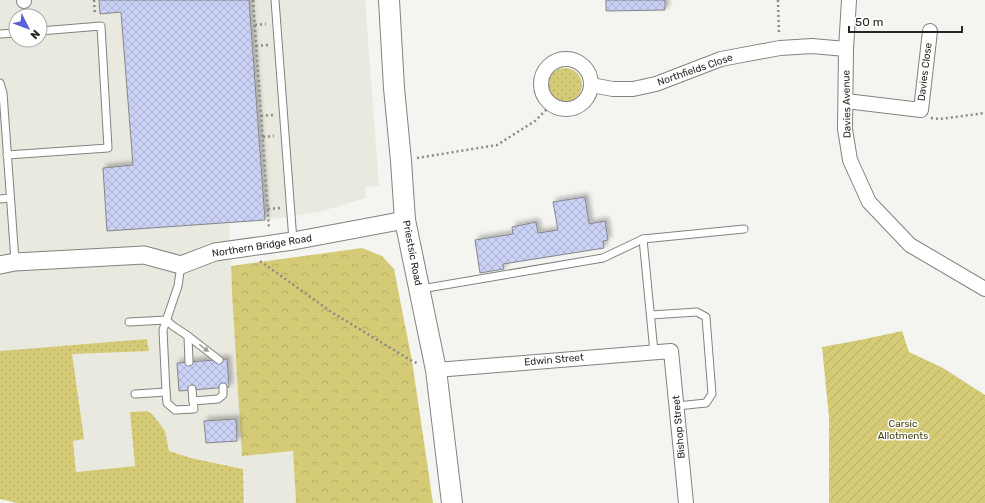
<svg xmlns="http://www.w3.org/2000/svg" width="985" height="503" viewBox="0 0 985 503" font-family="Rubik,sans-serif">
<defs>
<pattern id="grass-dots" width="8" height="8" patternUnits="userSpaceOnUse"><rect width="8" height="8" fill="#d5cb77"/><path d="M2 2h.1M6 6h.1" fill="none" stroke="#b7ae67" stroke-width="1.8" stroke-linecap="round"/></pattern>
<pattern id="park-crowns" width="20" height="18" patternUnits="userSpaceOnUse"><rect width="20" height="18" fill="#d5cb77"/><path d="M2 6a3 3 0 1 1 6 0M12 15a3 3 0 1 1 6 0" fill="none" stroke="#b7ae67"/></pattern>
<pattern id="garden-furrows" width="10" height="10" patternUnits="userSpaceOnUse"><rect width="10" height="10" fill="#d5cb77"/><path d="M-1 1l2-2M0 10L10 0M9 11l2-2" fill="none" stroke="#b7ae67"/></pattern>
<pattern id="building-cross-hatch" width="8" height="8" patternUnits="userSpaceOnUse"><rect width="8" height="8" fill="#cad1f5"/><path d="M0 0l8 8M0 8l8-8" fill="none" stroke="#adb3d2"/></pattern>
<filter id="shadow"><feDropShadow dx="3.5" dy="-3.5" stdDeviation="2" flood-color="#0004"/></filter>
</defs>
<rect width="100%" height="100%" fill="#f4f4f1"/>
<path fill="#eae9df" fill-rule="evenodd" d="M 0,0 L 365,0 L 379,186 L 365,187 L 366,198 L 319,212 L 265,220 L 229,223 L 231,266 L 232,294 L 242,455 L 293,451 L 296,503 L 245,503 L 243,469 L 191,458 L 169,451 L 165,431 L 147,411 L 130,412 L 135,466 L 76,472 L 73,441 L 83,439 L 70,346 L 0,351 ZM 16,16 L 40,16 L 40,40 L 16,40 Z"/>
<g fill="url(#grass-dots)">
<circle cx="565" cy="85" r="17"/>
<path d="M 147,339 L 149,351 L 72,354 L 84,439 L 73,441 L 76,472 L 135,466 L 130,412 L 147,411 L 153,415 L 165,431 L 169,451 L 191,458 L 243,469 L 244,503 L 17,503 L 0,499 L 0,351 Z"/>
</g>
<path fill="url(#park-crowns)" d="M 362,248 L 382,256 L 394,269 L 412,361 L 433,503 L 296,503 L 293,451 L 242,456 L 232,294 L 231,266 Z"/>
<path fill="url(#garden-furrows)" d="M 902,331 L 909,352 L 943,368 L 985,395 L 985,503 L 829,503 L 829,417 L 822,347 L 865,339 Z"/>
<g fill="url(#building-cross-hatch)" stroke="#868689" filter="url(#shadow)">
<path d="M 99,0 L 249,0 L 265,220 L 107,231 L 103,168 L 133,165 L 121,12 L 100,14 Z"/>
<path d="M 606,0 L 665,0 L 665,10 L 606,11 Z"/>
<path d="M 585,197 L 589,224 L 605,221 L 608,240 L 603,241 L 604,248 L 503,264 L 504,269 L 480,273 L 475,240 L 513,234 L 512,227 L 536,222 L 538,233 L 558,230 L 553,202 Z"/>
<path d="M 227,359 L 229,387 L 179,391 L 177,363 Z"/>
<path d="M 236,419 L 237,441 L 206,443 L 204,421 Z"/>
</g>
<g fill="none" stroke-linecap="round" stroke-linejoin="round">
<defs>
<g id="service">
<path d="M 275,0 L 293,241"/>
<path d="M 0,34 L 16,33"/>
<path d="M 0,83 L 3,93 L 15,261"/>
<path d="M 7,155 L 108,148 L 101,26 L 40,31"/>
<path d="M 0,199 L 10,198"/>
<path d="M 643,239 L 744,229"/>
<path d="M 181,265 L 178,286 L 163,330 L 166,392 L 167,403 L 175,410 L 194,409 L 193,401 L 218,399 L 223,395 L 223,387"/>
<path d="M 421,289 L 603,258 L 643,239 L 654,352"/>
<path d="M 651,315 L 697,312 L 706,317 L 712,394 L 706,403 L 677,406"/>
<path d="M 129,322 L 166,320 L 173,326 L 188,336 L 189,362"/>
<path d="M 188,336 L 219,360"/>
<path d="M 192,389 L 193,401"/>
<path d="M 135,394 L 166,392"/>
</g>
<g id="minor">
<path d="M 24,0 L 24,1"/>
<path d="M 849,0 L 846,49 L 845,129 L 850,160 L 869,202 L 910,245 L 985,289"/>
<circle cx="566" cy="84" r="25"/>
<path d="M 591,85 L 613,89 L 633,89 L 656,84 L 721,59 L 780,48 L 812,46 L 846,49"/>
<path d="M 846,101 L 921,110 L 930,31"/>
<path d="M 436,370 L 671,351 L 686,503"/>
</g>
<path id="tertiary" d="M 0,265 L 15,262 L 144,255 L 181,265 L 215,252 L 293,241 L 405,220"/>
<path id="secondary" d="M 389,0 L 394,88 L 401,161 L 405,220 L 436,370 L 452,503"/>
</defs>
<use href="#service" stroke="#82827f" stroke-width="9"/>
<use href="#minor" stroke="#82827f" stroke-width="16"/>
<use href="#tertiary" stroke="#82827f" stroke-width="19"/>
<use href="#secondary" stroke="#82827f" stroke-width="22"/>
<g stroke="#8a8a88" stroke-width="2.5" stroke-dasharray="2 3" stroke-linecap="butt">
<path d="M 94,0 L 95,15"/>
<path d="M 253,0 L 269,229"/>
<path d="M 778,0 L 779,34"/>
<path d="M 255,25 L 266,24"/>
<path d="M 256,46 L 268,45"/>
<path d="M 261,116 L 274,115"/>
<path d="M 931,118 L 940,119 L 985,113"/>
<path d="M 263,137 L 274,136"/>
<path d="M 417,158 L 497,145 L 535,121 L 552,104"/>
<path d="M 268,209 L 281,208"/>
<path d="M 260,261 L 333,313 L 412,361 L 417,363"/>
</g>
<use href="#service" stroke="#fff" stroke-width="7"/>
<use href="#minor" stroke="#fff" stroke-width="14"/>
<use href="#tertiary" stroke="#fff" stroke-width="17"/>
<use href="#secondary" stroke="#fff" stroke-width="20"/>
</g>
<defs><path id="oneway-solid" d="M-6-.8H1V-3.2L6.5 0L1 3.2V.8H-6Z"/></defs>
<use fill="#9d9d9c" href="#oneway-solid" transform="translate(204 348) rotate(37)"/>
<g text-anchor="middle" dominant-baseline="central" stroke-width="3" stroke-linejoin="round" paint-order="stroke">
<g font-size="10" fill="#252524" stroke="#fffffe">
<text transform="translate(695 70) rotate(-19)">Northfields Close</text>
<text transform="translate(925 72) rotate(-83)">Davies Close</text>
<text transform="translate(847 104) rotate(-91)">Davies Avenue</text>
<text transform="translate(262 246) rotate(-9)">Northern Bridge Road</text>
<text transform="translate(412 253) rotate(79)">Priestsic Road</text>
<text transform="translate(554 360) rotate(-5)">Edwin Street</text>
<text transform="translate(679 427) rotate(-95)">Bishop Street</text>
</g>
<g font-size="10" fill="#474115" stroke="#fffffe">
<text x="903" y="424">Carsic<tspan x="903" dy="12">Allotments</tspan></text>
</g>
</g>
<g transform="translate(28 28) rotate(132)"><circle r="19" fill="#fffffe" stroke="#a8a8a7"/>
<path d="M0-3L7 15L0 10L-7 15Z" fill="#5d61d9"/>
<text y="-6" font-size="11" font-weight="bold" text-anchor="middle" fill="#252524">N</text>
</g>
<path d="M849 26v6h113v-6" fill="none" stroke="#252524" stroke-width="2"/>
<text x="855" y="26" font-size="12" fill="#252524" stroke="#fffffe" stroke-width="3" paint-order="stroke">50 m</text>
</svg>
